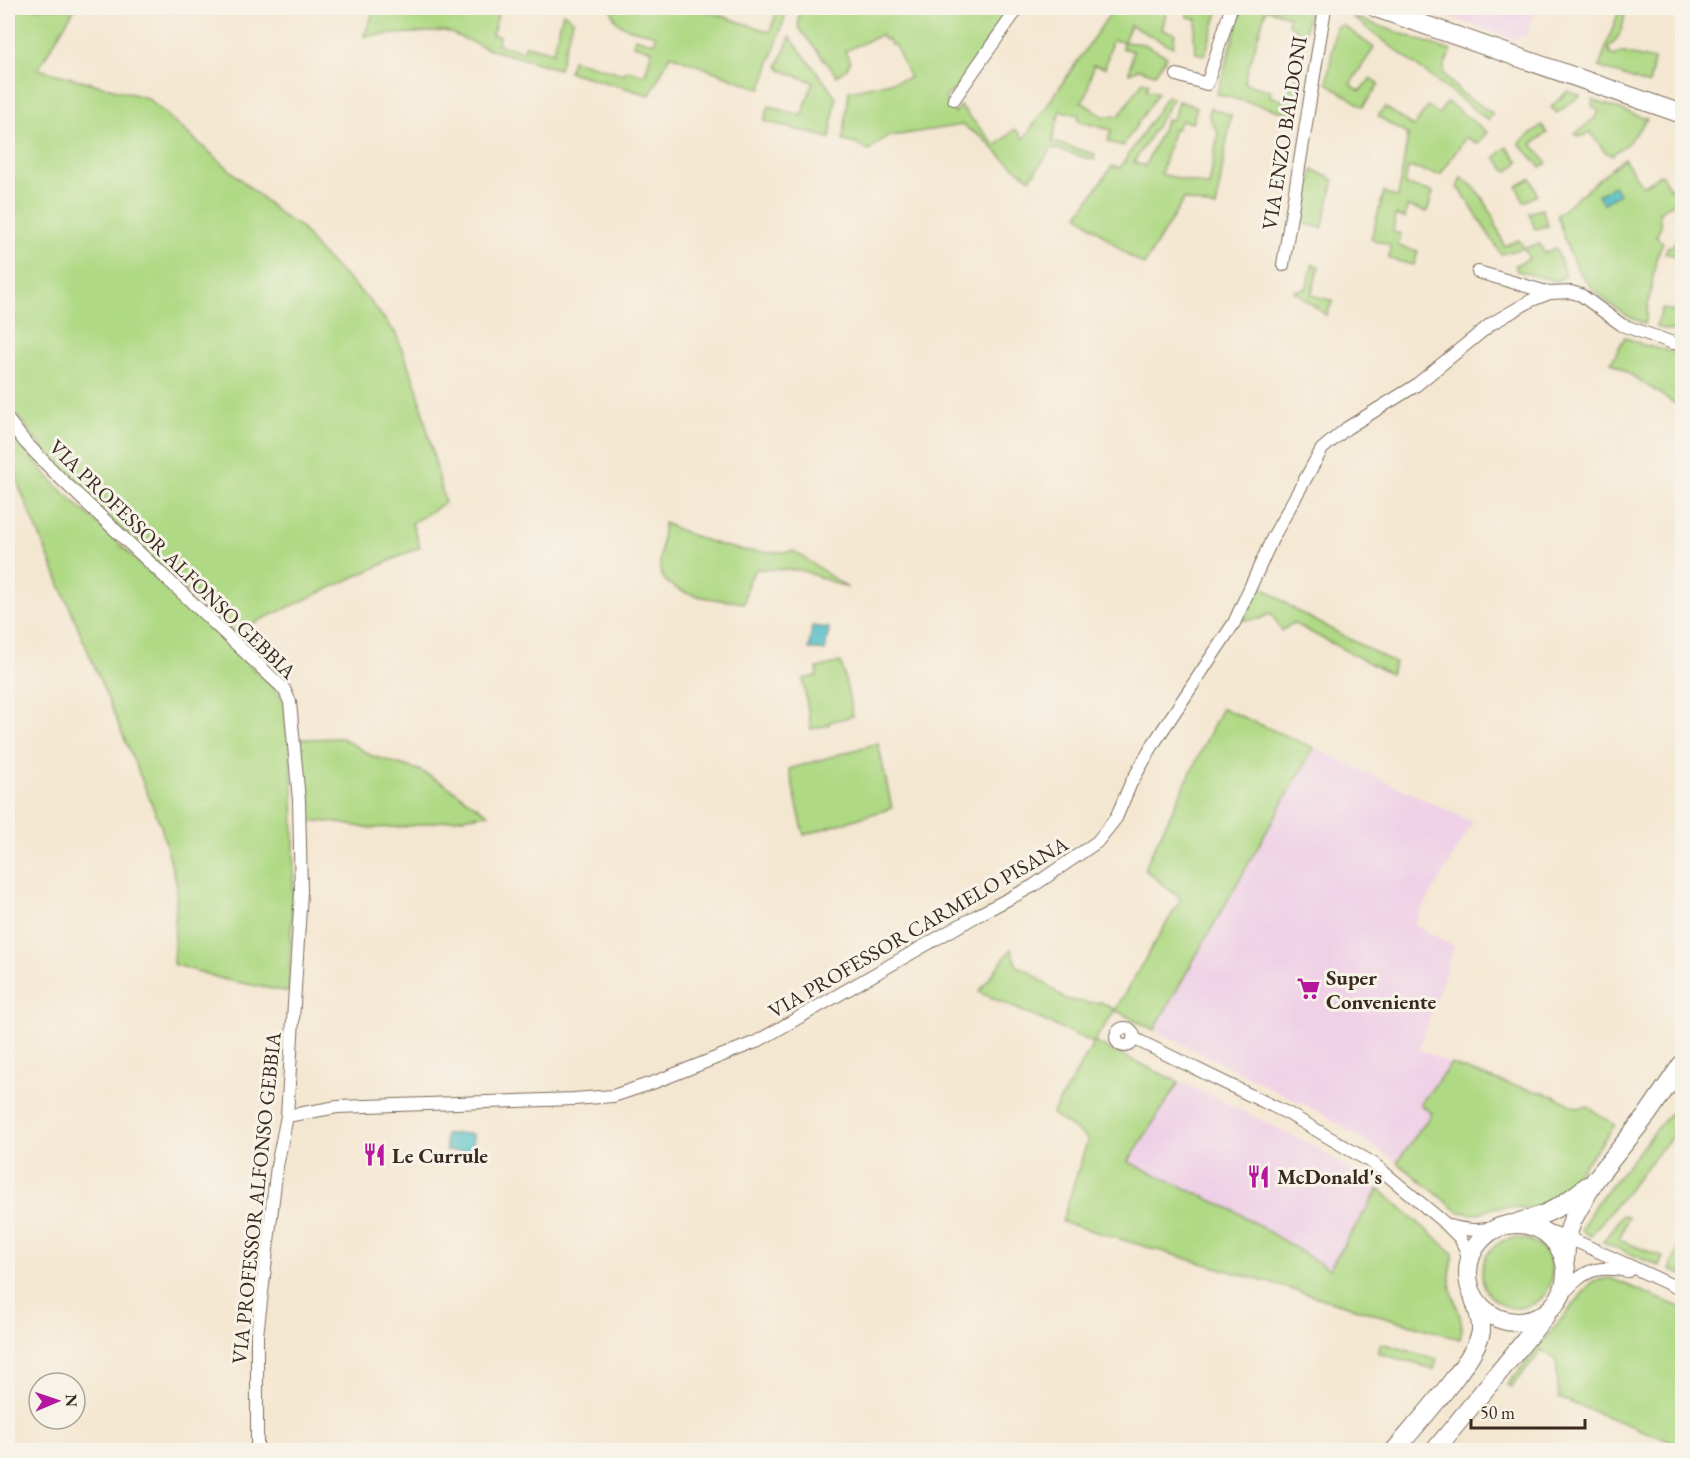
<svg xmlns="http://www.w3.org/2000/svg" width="1690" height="1458" viewBox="0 0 1690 1458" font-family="'EB Garamond',serif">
<rect width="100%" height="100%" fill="#f7f3e8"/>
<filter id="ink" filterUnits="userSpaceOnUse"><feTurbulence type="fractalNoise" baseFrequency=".0167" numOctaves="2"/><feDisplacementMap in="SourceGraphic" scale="12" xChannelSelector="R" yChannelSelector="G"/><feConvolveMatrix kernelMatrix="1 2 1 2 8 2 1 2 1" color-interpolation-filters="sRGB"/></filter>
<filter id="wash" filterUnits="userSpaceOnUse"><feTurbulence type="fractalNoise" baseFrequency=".008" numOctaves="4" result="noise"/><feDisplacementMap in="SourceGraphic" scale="24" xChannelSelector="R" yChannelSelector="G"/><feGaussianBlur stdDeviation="1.35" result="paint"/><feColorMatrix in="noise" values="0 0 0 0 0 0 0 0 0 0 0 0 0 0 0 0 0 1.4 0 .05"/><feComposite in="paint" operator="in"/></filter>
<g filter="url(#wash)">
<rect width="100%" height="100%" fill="#f4e7d1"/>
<g fill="#efd0e6">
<path d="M 1423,8 L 1536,8 L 1526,35 L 1513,39 Z"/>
<path d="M 1314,748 L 1473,822 L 1414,924 L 1454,947 L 1419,1049 L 1451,1064 L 1420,1104 L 1432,1113 L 1397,1162 L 1325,1115 L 1154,1030 Z"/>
<path d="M 1179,1082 L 1210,1095 L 1317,1148 L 1379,1189 L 1329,1269 L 1235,1211 L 1128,1162 Z"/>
</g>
<g fill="#afd984" stroke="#758251" stroke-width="1.5">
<path d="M 8,8 L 75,8 L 38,69 L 147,98 L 285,218 L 301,227 L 317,249 L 370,301 L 396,334 L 417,388 L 445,503 L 412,523 L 420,547 L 232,633 C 154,560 71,490 8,404 Z"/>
<path d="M 375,8 L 500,8 L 492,35 L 499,36 L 498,44 L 523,52 L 526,45 L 553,52 L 563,13 L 573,20 L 559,69 L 488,49 L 446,31 L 364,36 Z"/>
<path d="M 612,8 L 698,8 L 770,32 L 778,8 L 788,8 L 761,89 L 670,55 L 650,95 L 569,72 L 572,60 L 624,74 L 627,70 L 645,75 L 652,50 L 633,45 L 635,38 L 654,43 L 656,35 C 639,30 612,30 612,8 Z"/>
<path d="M 802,8 L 1009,8 L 957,87 L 945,98 L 955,113 L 960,106 L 996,146 L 1015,129 L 1024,139 L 1114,8 L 1167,8 L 1162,30 L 1175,33 L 1173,47 L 1130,25 L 1124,42 L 1144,44 L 1167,56 L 1155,74 L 1139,69 L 1129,73 L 1133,51 L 1122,48 L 1123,42 L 1112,40 L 1105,68 L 1093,65 L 1087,94 L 1081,102 L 1103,116 L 1119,116 L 1143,81 L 1149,84 L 1146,89 L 1158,93 L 1123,146 L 1108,142 L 1111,130 L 1078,121 L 1079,115 L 1060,111 L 1052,142 L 1095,154 L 1094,160 L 1052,148 L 1030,179 L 1003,158 L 983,138 L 962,125 L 886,137 L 869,151 L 856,144 L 843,141 L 849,91 L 910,78 L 895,45 L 891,45 L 888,39 L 884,40 L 881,35 L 845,51 L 850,61 L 847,68 L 837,76 L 799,28 L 798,19 Z"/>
<path d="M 1188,8 L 1219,8 L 1205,55 L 1196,53 L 1194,36 L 1197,19 L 1187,17 Z"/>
<path d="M 1242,8 L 1305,8 L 1308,15 L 1302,53 L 1296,29 L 1288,24 L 1289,16 L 1266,9 L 1244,83 L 1271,91 L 1270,96 L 1283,101 L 1298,74 L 1292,114 L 1217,94 Z"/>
<path d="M 1620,8 L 1624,8 C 1626,24 1620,37 1609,48 L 1610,54 L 1615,56 L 1620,52 L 1654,60 L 1649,85 L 1599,67 Z"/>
<path d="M 1351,16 L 1451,51 L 1444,67 L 1444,74 L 1460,92 L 1493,114 L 1488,120 Z"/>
<path d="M 1343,25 L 1374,48 L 1350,84 L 1360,91 L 1371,78 L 1379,84 L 1363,107 L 1327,83 L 1336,27 Z"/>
<path d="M 790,37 L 836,97 L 830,138 L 764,121 L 769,106 L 802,116 L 813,82 L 781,70 L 778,66 Z"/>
<path d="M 1568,91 L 1580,96 L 1557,113 L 1551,107 Z"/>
<path d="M 1167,96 L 1173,99 L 1134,162 L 1145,166 L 1167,119 L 1173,120 L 1178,101 L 1197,107 L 1192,123 L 1181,120 L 1177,129 L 1174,128 L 1161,174 L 1209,186 L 1218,133 L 1209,117 L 1210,108 L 1231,115 L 1216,208 L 1184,199 L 1144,265 L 1129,256 L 1078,215 L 1112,166 L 1120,168 Z"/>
<path d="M 1593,100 L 1647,119 L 1629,142 L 1612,155 L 1605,152 L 1590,132 L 1581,137 L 1575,134 L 1594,119 L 1599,111 L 1592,106 Z"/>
<path d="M 1447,102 L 1487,132 L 1478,144 L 1466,137 L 1440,175 L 1408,167 L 1405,185 L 1433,192 L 1427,212 L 1407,206 L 1405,218 L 1395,215 L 1393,232 L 1401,234 L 1398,246 L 1418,251 L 1414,265 L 1389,259 L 1390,245 L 1371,239 L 1384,192 L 1398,198 L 1408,135 L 1378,116 L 1385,107 L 1414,127 L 1428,106 L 1439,114 Z"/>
<path d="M 1542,125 L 1547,133 L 1532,144 L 1547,163 L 1540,167 L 1519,143 Z"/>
<path d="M 1507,147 L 1519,162 L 1507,172 L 1495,157 Z"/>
<path d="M 1624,158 L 1642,186 L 1661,174 L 1670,189 L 1677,186 L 1682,187 L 1682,198 L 1659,212 L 1661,226 L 1656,237 L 1663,242 L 1656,259 L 1645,324 C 1619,314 1587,289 1575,264 C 1567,249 1562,232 1557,215 Z"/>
<path d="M 1313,170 L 1334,180 L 1322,228 L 1304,224 Z"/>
<path d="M 1461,177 C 1485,191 1495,221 1504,246 L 1519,240 L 1524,248 L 1540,244 L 1544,253 L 1556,248 L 1566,276 L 1556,281 L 1517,271 L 1515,265 L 1529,259 L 1524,248 L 1501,254 L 1460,189 L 1457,188 Z"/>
<path d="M 1531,178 L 1537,195 L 1524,202 L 1517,186 Z"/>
<path d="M 1542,209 L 1548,226 L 1535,229 L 1529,213 Z"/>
<path d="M 1678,236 L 1682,242 L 1682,272 L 1678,271 L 1679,264 L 1676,263 L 1677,256 L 1665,253 L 1668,246 L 1672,247 Z"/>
<path d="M 1313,264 L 1319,266 L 1311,295 L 1333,301 L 1326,315 L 1294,291 L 1306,289 Z"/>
<path d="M 1662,309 L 1682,312 L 1682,333 L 1656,327 Z"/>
<path d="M 1625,337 L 1643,345 L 1682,354 L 1682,408 L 1611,362 Z"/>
<path d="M 8,432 L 57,486 L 275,689 L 286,707 L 293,789 L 294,859 L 289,992 L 226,980 L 173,964 L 177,885 L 161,826 L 8,460 Z"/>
<path d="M 664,523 C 707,543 745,557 794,551 L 848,588 L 801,570 L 756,569 L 748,582 L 744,603 C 722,599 666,598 660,570 C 659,565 663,531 664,523 Z"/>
<path d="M 1260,585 L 1297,611 L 1395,663 L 1390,674 L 1293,623 L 1282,631 L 1271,613 L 1260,619 L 1243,620 Z"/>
<path d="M 841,662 L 853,716 L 829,722 L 829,725 L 811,729 L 803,679 L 817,676 L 817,668 Z"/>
<path d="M 1222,708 L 1314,748 L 1154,1030 L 1115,1010 L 1094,1042 L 1179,1082 L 1128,1162 L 1235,1211 L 1329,1269 L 1379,1189 L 1453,1253 C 1454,1261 1450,1268 1450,1277 C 1449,1299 1467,1316 1460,1339 L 1062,1222 L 1088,1139 L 1052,1114 L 1094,1043 L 979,992 L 1011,949 L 1017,966 L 1029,971 L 1065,999 L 1088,1003 L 1101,1002 L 1115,1010 L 1181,899 L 1144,869 Z"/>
<path d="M 342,738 L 372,756 L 419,770 L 446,785 L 488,814 L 403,827 L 366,828 L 334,822 L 307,821 L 301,739 Z"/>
<path d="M 878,743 L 892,808 L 804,835 L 789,769 Z"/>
<path d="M 1451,1064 L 1495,1080 L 1554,1096 L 1576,1107 L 1588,1107 L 1615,1125 C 1596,1149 1563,1198 1535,1207 C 1523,1210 1510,1205 1498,1207 C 1480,1210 1478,1218 1458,1211 L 1397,1162 L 1432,1113 L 1420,1104 Z"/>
<path d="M 1671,1112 L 1682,1124 L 1590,1236 L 1581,1230 L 1595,1205 Z"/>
<path d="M 1622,1215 L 1628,1217 L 1619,1240 L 1663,1257 L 1659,1266 L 1603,1242 Z"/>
<path d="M 1682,1237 L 1682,1275 L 1670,1270 Z"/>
<circle cx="1517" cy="1273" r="35"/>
<path d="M 1610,1278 L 1682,1308 L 1682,1450 L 1669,1450 L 1672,1442 L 1559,1398 L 1556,1360 L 1542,1350 L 1511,1387 L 1507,1385 L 1593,1281 Z"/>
<path d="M 1381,1343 L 1437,1359 L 1434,1369 L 1378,1353 Z"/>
</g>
<g fill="#52c0c7" stroke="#467572" stroke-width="1.5">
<path d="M 1614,186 L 1619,194 L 1603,204 L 1598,195 Z"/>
<path d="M 812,626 L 829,628 L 825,651 L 809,649 Z"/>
<path d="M 445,1134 L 473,1134 L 473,1151 L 446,1151 Z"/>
</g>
</g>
<g filter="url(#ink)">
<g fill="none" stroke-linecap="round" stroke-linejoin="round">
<defs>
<g id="street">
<path d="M 1177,75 L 1207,84 L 1231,8"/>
<path d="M 954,99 L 1018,8"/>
<path d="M 1283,265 L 1325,8"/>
<path d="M 1478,272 L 1550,293 L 1571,292 L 1581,295 L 1622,325 L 1673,343 L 1682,344"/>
<path d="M 8,420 L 25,442 L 60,478 L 284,689 L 290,702 L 299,800 L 301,892 L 287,1116 L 277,1166 L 257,1335 L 257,1450"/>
<circle cx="1125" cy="1037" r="9"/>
<path d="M 1133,1038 L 1289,1114 L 1374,1164 L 1447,1225 L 1460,1238 L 1466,1250 L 1469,1271"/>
<path d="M 287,1116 L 337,1107 L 574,1099 L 613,1096 L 655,1082 L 756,1042 L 978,915 L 1033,886 L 1097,842 L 1116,818 L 1131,783 L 1154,743 L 1234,623 L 1273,537 L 1322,449 L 1347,428 L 1415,386 L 1491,324 L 1532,300 L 1550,293"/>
<path d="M 1450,1226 C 1467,1231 1480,1231 1498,1227"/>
<path d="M 1535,1227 L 1567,1237 L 1682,1290"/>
<path d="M 1560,1297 C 1583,1272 1592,1264 1628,1271"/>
</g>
<g id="secondary">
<path d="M 1376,8 L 1682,114"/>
<path d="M 1519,1222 C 1551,1214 1562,1206 1587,1186"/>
<circle cx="1517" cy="1273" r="49"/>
<path d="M 1565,1260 L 1567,1237 L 1572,1221 L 1595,1180 L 1647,1115 L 1682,1064"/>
<path d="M 1395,1450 C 1415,1426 1478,1357 1481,1331 C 1482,1320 1477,1309 1474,1299"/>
<path d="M 1435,1450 L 1546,1315"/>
</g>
</defs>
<use href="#street" stroke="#7c6c5d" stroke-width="14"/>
<use href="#secondary" stroke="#7c6c5d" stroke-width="20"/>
<use href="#street" stroke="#fff" stroke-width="12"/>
<use href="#secondary" stroke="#fff" stroke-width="18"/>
</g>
</g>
<defs>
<symbol id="supermarket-bare" viewBox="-9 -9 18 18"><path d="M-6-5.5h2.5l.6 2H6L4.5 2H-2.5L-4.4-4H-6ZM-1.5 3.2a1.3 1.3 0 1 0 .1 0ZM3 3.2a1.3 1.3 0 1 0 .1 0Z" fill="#b5179e" stroke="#f7f3e8" stroke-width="2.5" paint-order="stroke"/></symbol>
<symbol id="restaurant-bare" viewBox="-9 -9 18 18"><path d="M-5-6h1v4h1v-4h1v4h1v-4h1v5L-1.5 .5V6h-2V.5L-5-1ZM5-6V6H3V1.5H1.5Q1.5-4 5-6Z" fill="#b5179e" stroke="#f7f3e8" stroke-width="2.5" paint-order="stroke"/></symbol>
</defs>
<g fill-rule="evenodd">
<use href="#supermarket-bare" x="1292" y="972" width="33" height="33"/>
<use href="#restaurant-bare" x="358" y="1138" width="33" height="33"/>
<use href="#restaurant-bare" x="1242" y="1160" width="33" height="33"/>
</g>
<g text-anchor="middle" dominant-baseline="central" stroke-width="6" stroke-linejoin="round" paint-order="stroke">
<g font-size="21" fill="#3b2a1e" stroke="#f7f3e8">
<text transform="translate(1284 133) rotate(-81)">VIA ENZO BALDONI</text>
<text transform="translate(173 559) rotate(44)">VIA PROFESSOR ALFONSO GEBBIA</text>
<text transform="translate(918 927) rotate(-30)">VIA PROFESSOR CARMELO PISANA</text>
<text transform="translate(256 1198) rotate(-84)">VIA PROFESSOR ALFONSO GEBBIA</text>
</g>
<g font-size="21" font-weight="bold" fill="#3b2a1e" stroke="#f7f3e8" text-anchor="start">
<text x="1326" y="977">Super<tspan x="1326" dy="24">Conveniente</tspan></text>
<text x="392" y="1155">Le Currule</text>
<text x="1277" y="1176">McDonald's</text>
</g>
</g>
<rect width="1690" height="1458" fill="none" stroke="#f7f3e8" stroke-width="30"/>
<g transform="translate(57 1401) rotate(88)"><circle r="28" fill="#f7f3e8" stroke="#aca397" stroke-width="1.5"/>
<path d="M0-4.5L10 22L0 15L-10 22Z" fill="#b5179e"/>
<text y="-9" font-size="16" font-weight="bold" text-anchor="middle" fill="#3b2a1e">N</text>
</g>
<path d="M1471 1419v9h114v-9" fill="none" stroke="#3b2a1e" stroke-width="3"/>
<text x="1480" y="1419" font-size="18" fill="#3b2a1e" stroke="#f7f3e8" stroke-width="4.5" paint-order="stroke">50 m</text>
</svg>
